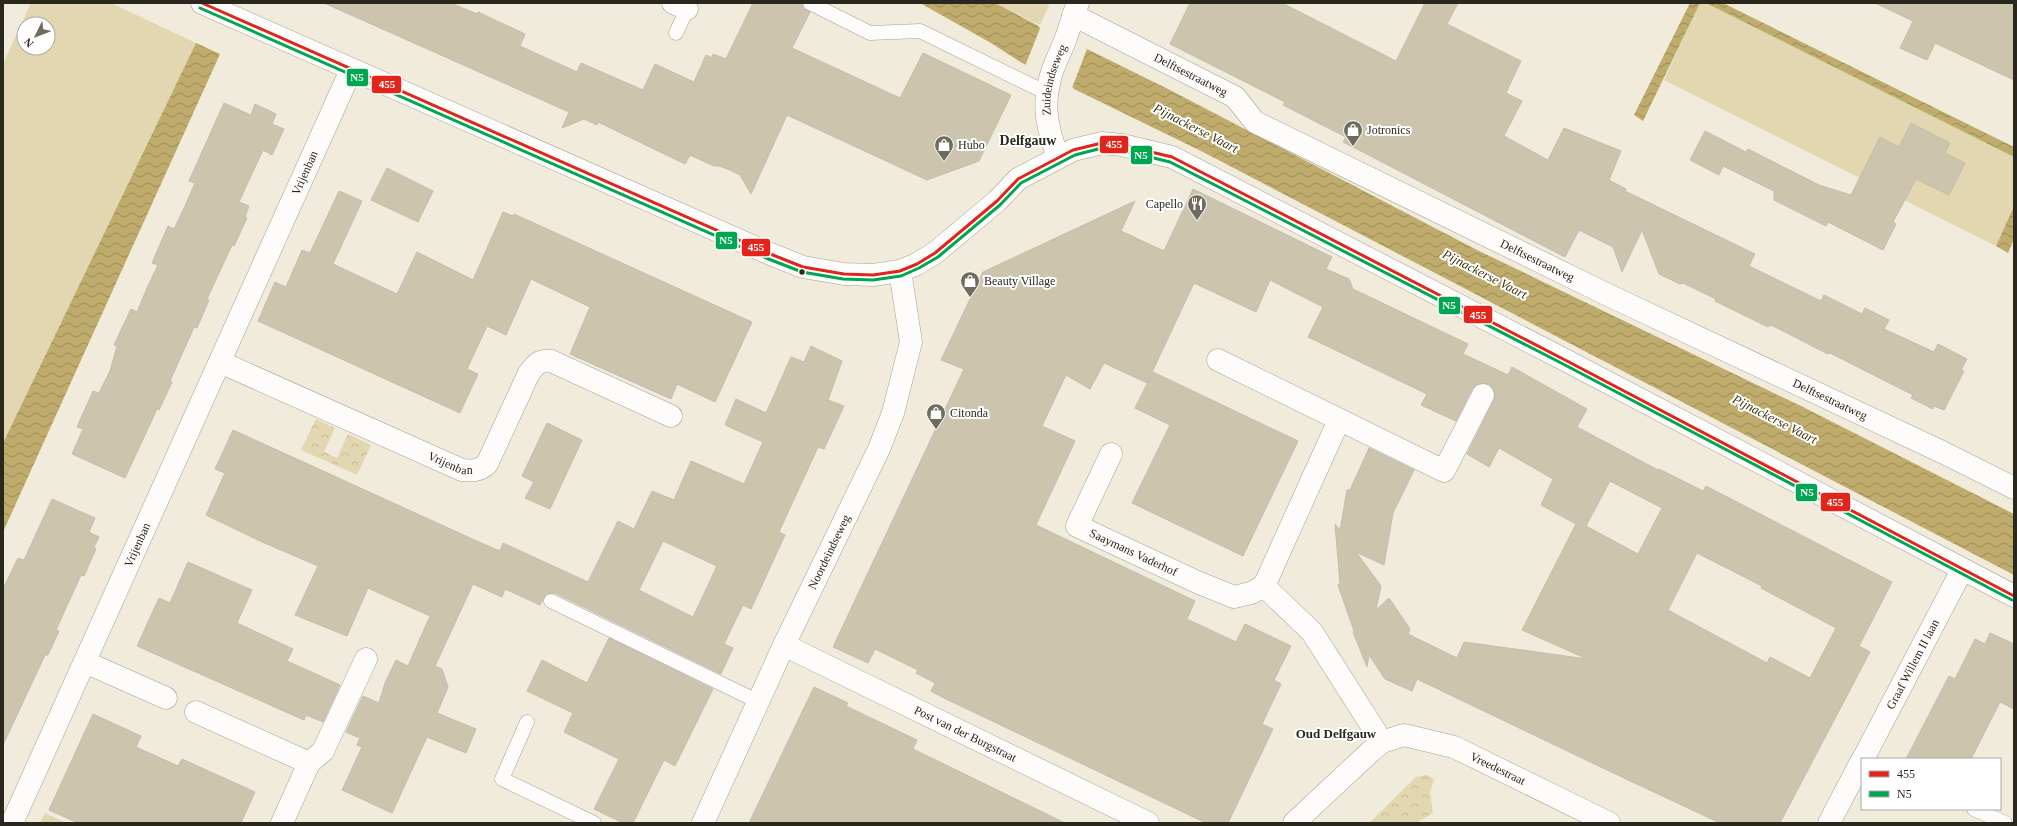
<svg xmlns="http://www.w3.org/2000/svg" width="2017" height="826" viewBox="0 0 2017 826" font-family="'Times New Roman',serif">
<defs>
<pattern id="park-crowns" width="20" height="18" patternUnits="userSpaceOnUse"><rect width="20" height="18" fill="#e3d7b1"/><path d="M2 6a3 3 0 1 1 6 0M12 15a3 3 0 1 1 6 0" fill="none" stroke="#c3b998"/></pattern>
<pattern id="water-waves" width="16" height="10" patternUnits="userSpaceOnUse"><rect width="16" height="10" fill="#bfac6c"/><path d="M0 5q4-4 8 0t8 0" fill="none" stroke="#9b8c58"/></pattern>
</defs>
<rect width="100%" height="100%" fill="#f0ebdb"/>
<g fill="#e3d7b1" fill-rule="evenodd">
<path d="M 31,3 L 111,3 L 196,43 L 3,443 L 3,64 ZM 24,24 L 48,24 L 48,48 L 24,48 Z"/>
<path d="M 995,3 L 1047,3 L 1049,6 L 1040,25 Z"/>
<path d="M 1700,3 L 1706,3 L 2014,157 L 2014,206 L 1996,246 L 1664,80 Z"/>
<path d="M 45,813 L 66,823 L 40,823 Z"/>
</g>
<g fill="url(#park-crowns)">
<path d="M 316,419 L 335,428 L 324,452 L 337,458 L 348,434 L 371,445 L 357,475 L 301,450 Z"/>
<path d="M 1427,775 L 1434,779 L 1430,792 L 1433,813 L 1416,823 L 1369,823 L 1416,777 Z"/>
</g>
<g fill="url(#water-waves)">
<path d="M 920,3 L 995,3 L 1037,25 L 1041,29 L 1089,50 L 1170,90 L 1477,250 L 1801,406 L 2014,514 L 2014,575 L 1205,153 L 1074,89 L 1071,86 L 1022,63 L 991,43 Z"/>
<path d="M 1690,3 L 1700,3 L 1643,121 L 1634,115 Z"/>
<path d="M 1706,3 L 1723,3 L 2014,147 L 2014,157 Z"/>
<path d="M 196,43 L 220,54 L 3,532 L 3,443 Z"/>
<path d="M 2014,206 L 2014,239 L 2008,253 L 1996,246 Z"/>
</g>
<path fill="#f0ebdb" d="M 1041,26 L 1087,49 L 1072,88 L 1025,66 Z"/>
<g fill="#ccc4ad" stroke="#c1bdb1" fill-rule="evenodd">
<path d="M 324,3 L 451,3 L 477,14 L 478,12 L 525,34 L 520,46 L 577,72 L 581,63 L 643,90 L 655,64 L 694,82 L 706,55 L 712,58 L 713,54 L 726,59 L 753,3 L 802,3 L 803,8 L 810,12 L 792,48 L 900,98 L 923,53 L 1011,95 L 979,161 L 927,180 L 787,115 L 751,194 L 740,175 L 730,170 L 719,166 L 714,166 L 690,155 L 685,164 L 598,122 L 597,125 L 584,119 L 562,128 L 569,112 Z"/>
<path d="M 1190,3 L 1282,3 L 1396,61 L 1425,3 L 1458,3 L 1447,24 L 1521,61 L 1506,93 L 1522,101 L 1504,136 L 1548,160 L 1564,128 L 1621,151 L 1609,180 L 1626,189 L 1625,191 L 1755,254 L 1749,266 L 1821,301 L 1824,295 L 1862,314 L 1865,308 L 1889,320 L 1884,329 L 1934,352 L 1938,344 L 1967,359 L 1961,370 L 1964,371 L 1944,410 L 1934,406 L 1933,409 L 1911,398 L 1913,395 L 1830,353 L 1828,354 L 1771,325 L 1768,327 L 1715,301 L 1716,299 L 1683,283 L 1680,284 L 1659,274 L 1642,230 L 1622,272 L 1613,247 L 1579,230 L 1565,257 L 1353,147 L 1343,142 L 1346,137 L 1283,105 L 1285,102 L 1170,44 Z"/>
<path d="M 1875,3 L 2014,3 L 2014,80 L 1935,43 L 1927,60 L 1900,48 L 1913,21 Z"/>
<path d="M 224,103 L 251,115 L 255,104 L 276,114 L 272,124 L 284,129 L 272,155 L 263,150 L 239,202 L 249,206 L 245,217 L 247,218 L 234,246 L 232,245 L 207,299 L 209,300 L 197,328 L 194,327 L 170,381 L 172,382 L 159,410 L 157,409 L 125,478 L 72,454 L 83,429 L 77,427 L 93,391 L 99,393 L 110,371 L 117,346 L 114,345 L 131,309 L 137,312 L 147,288 L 158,265 L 152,263 L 168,226 L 174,229 L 185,206 L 195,183 L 189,181 Z"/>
<path d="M 1911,123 L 1950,143 L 1945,153 L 1965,163 L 1949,195 L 1916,179 L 1893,222 L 1896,224 L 1883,250 L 1828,222 L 1826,226 L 1774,200 L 1774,191 L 1723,166 L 1719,175 L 1690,160 L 1705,131 L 1746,152 L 1748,149 L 1819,185 L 1851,195 L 1880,137 L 1899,147 Z"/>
<path d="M 387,168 L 433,191 L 418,222 L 371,200 Z"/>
<path d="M 1193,189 L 1332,257 L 1326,269 L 1349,279 L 1353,289 L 1468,344 L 1463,354 L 1508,375 L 1512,367 L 1587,409 L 1577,427 L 1658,470 L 1659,469 L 1703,491 L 1706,486 L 1892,582 L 1859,646 L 1870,652 L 1780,823 L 1720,823 L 1609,771 L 1417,679 L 1412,691 L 1385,679 L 1369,655 L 1367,667 L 1353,632 L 1354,631 L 1338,585 L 1340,584 L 1335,524 L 1340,530 L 1347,490 L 1350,490 L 1369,448 L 1414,470 L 1393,513 L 1384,565 L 1356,552 L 1381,586 L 1376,610 L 1389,598 L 1410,629 L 1408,634 L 1457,658 L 1464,642 L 1587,659 L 1522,630 L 1576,524 L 1541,505 L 1553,479 L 1499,448 L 1489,467 L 1467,454 L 1494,400 L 1495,395 L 1494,389 L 1489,384 L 1482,383 L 1476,385 L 1472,389 L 1456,421 L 1421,405 L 1427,394 L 1308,337 L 1323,307 L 1270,280 L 1256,312 L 1194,283 L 1147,383 L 1104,363 L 1090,389 L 1066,375 L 1042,426 L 1075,441 L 1036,525 L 1195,601 L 1187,619 L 1236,642 L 1245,624 L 1291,646 L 1274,680 L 1281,684 L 1262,724 L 1273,729 L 1228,823 L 1206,823 L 944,698 L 931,691 L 935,683 L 916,673 L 918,670 L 875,649 L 868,663 L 833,647 L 964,369 L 941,360 L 983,272 L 1135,201 L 1121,231 L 1164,251 ZM 1610,481 L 1662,508 L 1638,554 L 1586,526 ZM 1697,553 L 1762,586 L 1761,588 L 1836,628 L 1810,678 L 1770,657 L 1767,663 L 1668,610 Z"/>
<path d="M 339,191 L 362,201 L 333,264 L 397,294 L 417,252 L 473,280 L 503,212 L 513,216 L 514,214 L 752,322 L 715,402 L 677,384 L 671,399 L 570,354 L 590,307 L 531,279 L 506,335 L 487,326 L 467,369 L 478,374 L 460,413 L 258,321 L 275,282 L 286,287 L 302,250 L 310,253 Z"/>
<path d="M 811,346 L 842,361 L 828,400 L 844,406 L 824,449 L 818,447 L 801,484 L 779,532 L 785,535 L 751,609 L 743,605 L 724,644 L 733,648 L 721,674 L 555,593 L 546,594 L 540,605 L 505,589 L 502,597 L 473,584 L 435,666 L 442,669 L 448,687 L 437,713 L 476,729 L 466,753 L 427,737 L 392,813 L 342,790 L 362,747 L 357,745 L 360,738 L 346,732 L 363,696 L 379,703 L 385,683 L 396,660 L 408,666 L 430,616 L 368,588 L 347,636 L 295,615 L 318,566 L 260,541 L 206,515 L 225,473 L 215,469 L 233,430 L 479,542 L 500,551 L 503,543 L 588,582 L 618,521 L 634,529 L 652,491 L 674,500 L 691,461 L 744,484 L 763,442 L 725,425 L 736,399 L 766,413 L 791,357 L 804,362 ZM 663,541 L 717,566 L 693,617 L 639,590 Z"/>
<path d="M 1153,372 L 1298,441 L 1243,556 L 1132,503 L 1170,425 L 1135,408 Z"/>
<path d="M 547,423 L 582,440 L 550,509 L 525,498 L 534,482 L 522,476 Z"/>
<path d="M 52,499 L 95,518 L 89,532 L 99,537 L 94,547 L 96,549 L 84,576 L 81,575 L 56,630 L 59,631 L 48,655 L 45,655 L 3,745 L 3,589 L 18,558 L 24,560 Z"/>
<path d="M 188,562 L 252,590 L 237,623 L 293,649 L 287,661 L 340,685 L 323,722 L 306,715 L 304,720 L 137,646 L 159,598 L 170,603 Z"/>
<path d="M 1990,633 L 2014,644 L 2014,709 L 2000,702 L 1971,759 L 1906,759 L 1949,676 L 1955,679 L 1975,639 L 1985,644 Z"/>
<path d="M 609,638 L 713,689 L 675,766 L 664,760 L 633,823 L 623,823 L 594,809 L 619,759 L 564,732 L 573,713 L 527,691 L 542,660 L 587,683 Z"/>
<path d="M 814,687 L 848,703 L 846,706 L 917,740 L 913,749 L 1065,823 L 749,823 Z"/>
<path d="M 93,714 L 141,736 L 136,747 L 178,766 L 182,759 L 255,792 L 241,823 L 78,823 L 49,810 Z"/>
</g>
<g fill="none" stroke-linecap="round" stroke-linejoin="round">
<defs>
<g id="service">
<path d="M 810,3 L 870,33 L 920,31 L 1047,93"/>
<path d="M 676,33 L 690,3"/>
<path d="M 551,601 L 757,701"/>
<path d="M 527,722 L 502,779 L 594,823"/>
<path d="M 1974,809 L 2005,823"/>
</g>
<g id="minor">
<path d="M 673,3 L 687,9"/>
<path id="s1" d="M 1073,15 L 1235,97 L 1255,122 L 1606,294 L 1942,452 L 2014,488"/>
<path d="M 1218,360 L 1444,471 L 1483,395"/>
<path id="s2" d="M 220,362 L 462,470 C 472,471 479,471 487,464 L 529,373 C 536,364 539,360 551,361 L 671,416"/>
<path id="s3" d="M 1111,454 L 1077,526 L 1197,582 L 1234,597 L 1251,593 L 1264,586 L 1312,632 L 1382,742"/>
<path d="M 1264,586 L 1339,420"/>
<path id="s4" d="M 784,645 L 1148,823"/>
<path d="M 85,662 L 166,698"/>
<path d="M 196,712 L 309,763"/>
<path id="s5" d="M 1863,759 L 1962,570"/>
<path id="s6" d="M 12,823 L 351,70"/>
<path d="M 282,823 L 309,763 L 323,751 L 366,659"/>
<path id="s7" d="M 703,823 L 784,645 L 879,449 L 893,413 L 911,342 L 900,271"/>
<path id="s8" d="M 1294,823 L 1370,752 L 1382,742 L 1404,735 L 1454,747 L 1609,823"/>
<path d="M 1829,823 L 1862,760"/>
</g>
<g id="tertiary">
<path d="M 202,3 L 768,253 L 803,267 L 844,274 L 873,275 L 900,271 L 917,264 L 935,253 L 997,201 L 1018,179 L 1073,150 L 1102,143 L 1122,145 L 1172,157 L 1567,361 L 2014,596"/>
<path id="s9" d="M 1058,157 C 1048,131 1042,107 1050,79 C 1053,65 1061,52 1066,38 C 1070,27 1073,15 1078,3"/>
</g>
</defs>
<use href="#service" stroke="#a4a094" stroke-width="15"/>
<use href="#minor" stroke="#a4a094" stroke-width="23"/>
<use href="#tertiary" stroke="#a4a094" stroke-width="23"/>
<use href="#service" stroke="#fdfcfa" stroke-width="14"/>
<use href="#minor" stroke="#fdfcfa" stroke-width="22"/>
<use href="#tertiary" stroke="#fdfcfa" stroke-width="22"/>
<defs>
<path id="bus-1" d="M 202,3 L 768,253 L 803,267 L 844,274 L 873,275 L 900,271 L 917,264 L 935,253 L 997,201 L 1018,179 L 1073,150 L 1102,143 L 1122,145 L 1172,157 L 1567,361 L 2014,596"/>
<path id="bus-2" d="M 200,8 L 766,258 L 802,272 L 843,279 L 873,280 L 901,276 L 919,268 L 938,257 L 1000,205 L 1021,183 L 1075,155 L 1102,148 L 1121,150 L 1170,162 L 1565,365 L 2012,600"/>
</defs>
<use href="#bus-1" stroke="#fff" stroke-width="6"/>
<use href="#bus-2" stroke="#fff" stroke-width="6"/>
<use href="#bus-1" stroke="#e1251b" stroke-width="3"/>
<use href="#bus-2" stroke="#00a651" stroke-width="3"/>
</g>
<defs>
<symbol id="shop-pin" viewBox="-11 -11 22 30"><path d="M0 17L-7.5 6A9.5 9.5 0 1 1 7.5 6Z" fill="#6f6c5f" stroke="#fff"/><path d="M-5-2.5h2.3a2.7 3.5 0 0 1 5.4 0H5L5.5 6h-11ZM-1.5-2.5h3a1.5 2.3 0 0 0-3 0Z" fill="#fff"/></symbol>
<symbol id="restaurant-pin" viewBox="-11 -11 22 30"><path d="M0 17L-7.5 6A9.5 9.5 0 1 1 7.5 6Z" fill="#6f6c5f" stroke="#fff"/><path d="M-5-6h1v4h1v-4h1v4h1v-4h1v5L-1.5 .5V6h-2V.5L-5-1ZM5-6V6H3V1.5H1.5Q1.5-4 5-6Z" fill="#fff"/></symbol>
</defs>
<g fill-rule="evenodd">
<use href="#shop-pin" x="1342" y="119" width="22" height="30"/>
<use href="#shop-pin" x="933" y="134" width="22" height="30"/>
<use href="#restaurant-pin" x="1186" y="193" width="22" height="30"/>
<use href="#shop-pin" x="959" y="270" width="22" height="30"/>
<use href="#shop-pin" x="925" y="402" width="22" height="30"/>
</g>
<circle fill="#2a271c" stroke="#fff" stroke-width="1.5" cx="802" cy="272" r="3.5"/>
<g text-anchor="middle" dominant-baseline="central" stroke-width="4" stroke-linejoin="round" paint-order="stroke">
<g font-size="12" fill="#2a271c" stroke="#fff">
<text stroke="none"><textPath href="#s1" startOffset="132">Delftsestraatweg</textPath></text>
<text stroke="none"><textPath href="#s9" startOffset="80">Zuideindseweg</textPath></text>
<text stroke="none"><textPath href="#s6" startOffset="713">Vrijenban</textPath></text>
<text stroke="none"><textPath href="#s1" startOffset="528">Delftsestraatweg</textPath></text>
<text stroke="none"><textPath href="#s1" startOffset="852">Delftsestraatweg</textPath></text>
<text stroke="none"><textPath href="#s2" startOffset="252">Vrijenban</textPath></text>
<text stroke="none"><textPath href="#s6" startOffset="305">Vrijenban</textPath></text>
<text stroke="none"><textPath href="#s7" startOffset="299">Noordeindseweg</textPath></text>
<text stroke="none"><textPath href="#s3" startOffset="142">Saaymans Vaderhof</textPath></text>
<text stroke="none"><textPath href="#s5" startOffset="107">Graaf Willem II laan</textPath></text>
<text stroke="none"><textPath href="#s4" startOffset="202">Post van der Burgstraat</textPath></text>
<text stroke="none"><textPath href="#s8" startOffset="243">Vreedestraat</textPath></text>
</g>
<g font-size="12" fill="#2a271c" stroke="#fff" text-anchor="start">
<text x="1367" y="130">Jotronics</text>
<text x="958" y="145">Hubo</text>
<text x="1183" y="204" text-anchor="end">Capello</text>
<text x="984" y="281">Beauty Village</text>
<text x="950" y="413">Citonda</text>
</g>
<g font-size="13" font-style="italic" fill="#403510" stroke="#fff">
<text transform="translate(1196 128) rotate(27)">Pijnackerse Vaart</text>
<text transform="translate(1485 274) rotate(27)">Pijnackerse Vaart</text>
<text transform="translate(1775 419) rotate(27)">Pijnackerse Vaart</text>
</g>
<g font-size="13" font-weight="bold" fill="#2a271c" stroke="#fff">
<text x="1336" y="733">Oud Delfgauw</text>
</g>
<g font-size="14" font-weight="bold" fill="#2a271c" stroke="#fff">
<text x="1028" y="140">Delfgauw</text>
</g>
</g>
<g stroke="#fff" stroke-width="1.5">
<rect x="346" y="68" width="23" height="19" rx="4" fill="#00a651"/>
<rect x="371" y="75" width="31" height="19" rx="4" fill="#e1251b"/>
<rect x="1099" y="135" width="30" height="19" rx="4" fill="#e1251b"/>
<rect x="1130" y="145" width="23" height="20" rx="4" fill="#00a651"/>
<rect x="715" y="231" width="23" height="19" rx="4" fill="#00a651"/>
<rect x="741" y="238" width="30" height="19" rx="4" fill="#e1251b"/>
<rect x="1438" y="296" width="23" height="19" rx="4" fill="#00a651"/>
<rect x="1463" y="305" width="30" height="19" rx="4" fill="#e1251b"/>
<rect x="1795" y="483" width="23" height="19" rx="4" fill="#00a651"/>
<rect x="1820" y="492" width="31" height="20" rx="4" fill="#e1251b"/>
</g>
<g font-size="11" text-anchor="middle" font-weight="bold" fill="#fff">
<text x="357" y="81">N5</text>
<text x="387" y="88">455</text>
<text x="1114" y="148">455</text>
<text x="1141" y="159">N5</text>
<text x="726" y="244">N5</text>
<text x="756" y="251">455</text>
<text x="1449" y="309">N5</text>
<text x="1478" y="319">455</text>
<text x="1807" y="496">N5</text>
<text x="1835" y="506">455</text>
</g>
<rect width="2017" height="826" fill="none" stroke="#2a271c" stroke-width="8"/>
<rect x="1861" y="758" width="140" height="52" fill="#ffffff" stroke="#aaa9a4"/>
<rect x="1869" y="771" width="20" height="6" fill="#e1251b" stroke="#aaa9a4"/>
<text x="1897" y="778" font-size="12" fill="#2a271c">455</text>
<rect x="1869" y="791" width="20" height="6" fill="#00a651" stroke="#aaa9a4"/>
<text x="1897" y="798" font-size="12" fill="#2a271c">N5</text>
<g transform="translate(36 36) rotate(227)"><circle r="19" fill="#ffffff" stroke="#aaa9a4"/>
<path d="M0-3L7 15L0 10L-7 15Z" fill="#6f6c5f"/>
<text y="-6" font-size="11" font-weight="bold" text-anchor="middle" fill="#2a271c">N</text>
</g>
</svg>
